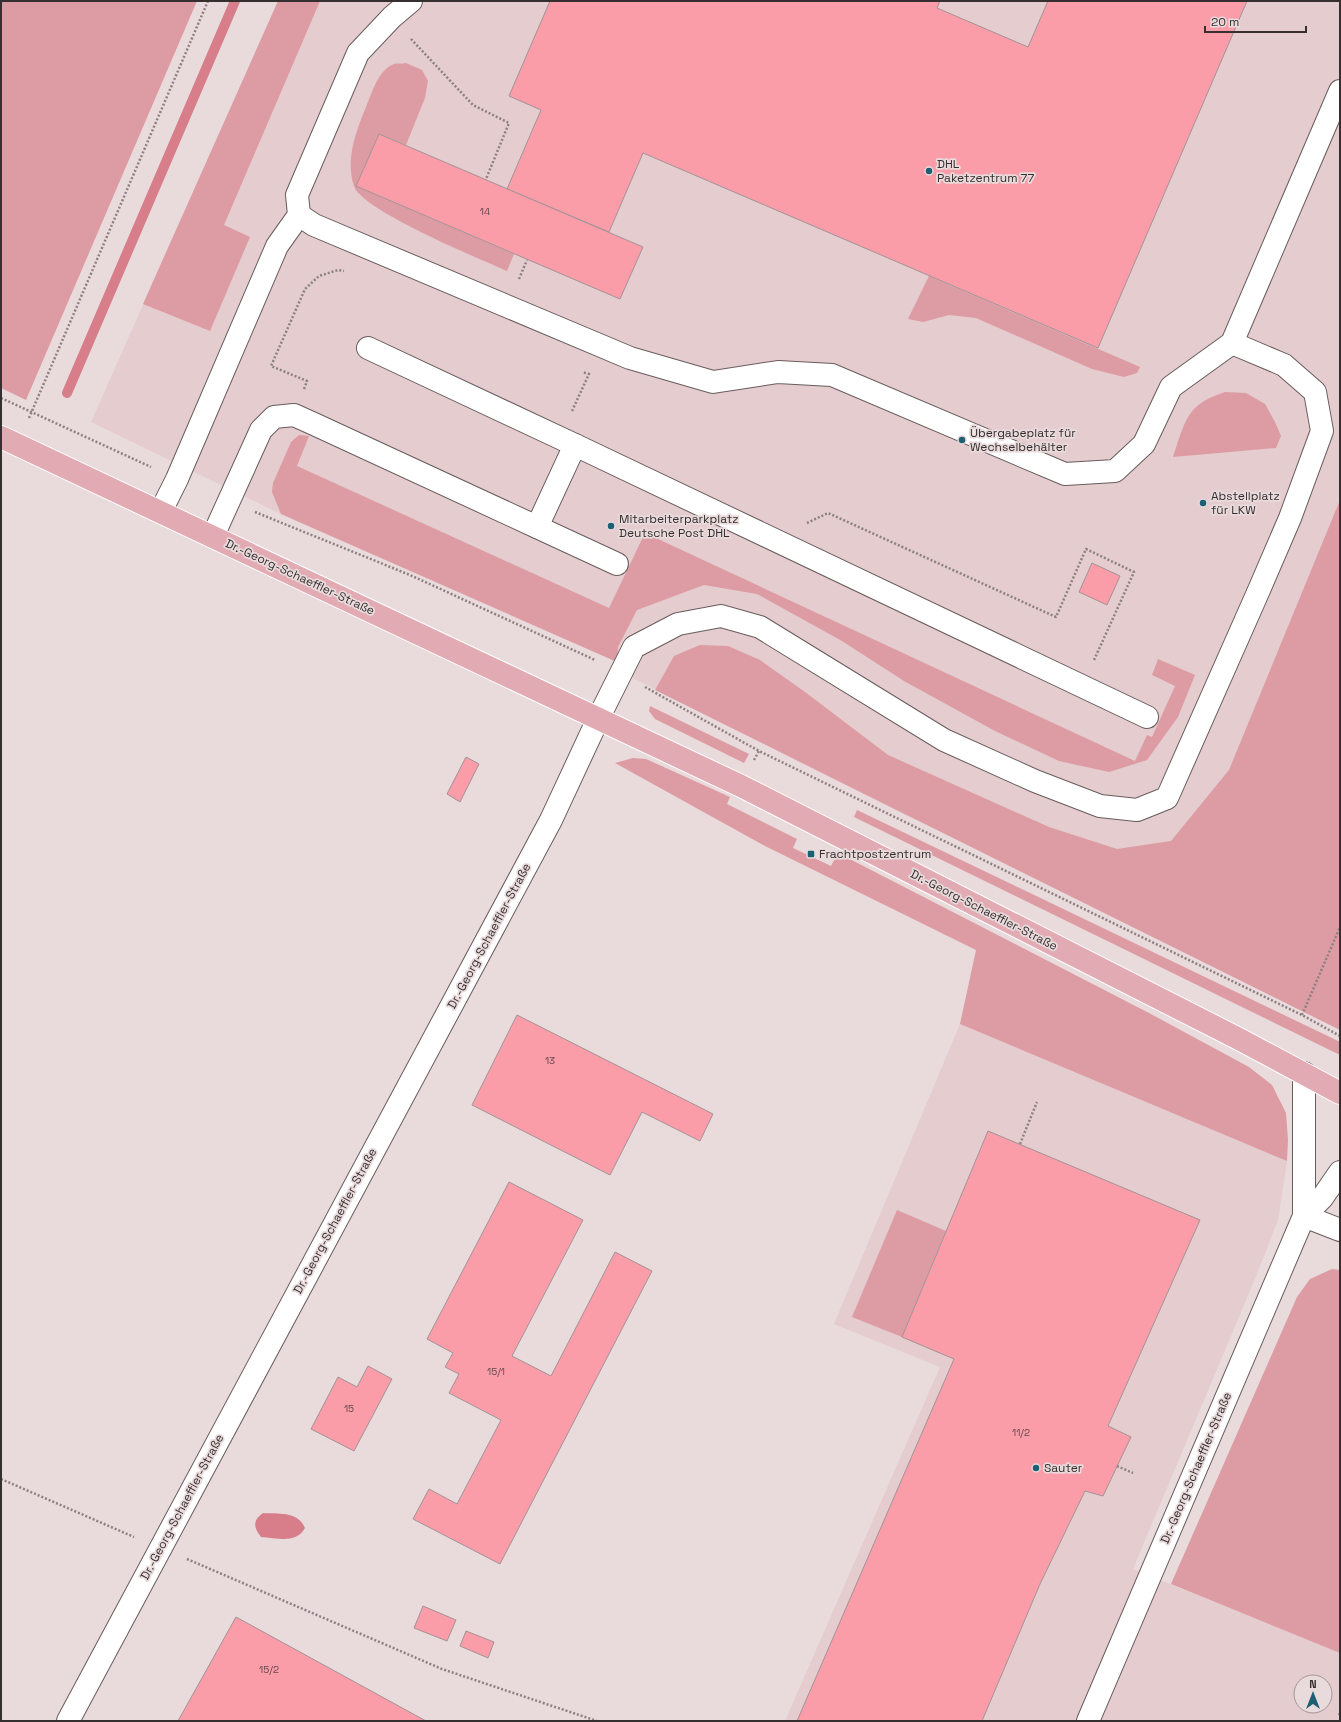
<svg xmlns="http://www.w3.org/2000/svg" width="1341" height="1722" viewBox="0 0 1341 1722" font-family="'Space Grotesk',sans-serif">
<rect width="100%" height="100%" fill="#e9dadb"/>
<g fill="#e4cccf" fill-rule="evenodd">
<path d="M 278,1 L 1340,1 L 1340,575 L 1162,928 L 911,818 L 621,672 L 617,662 L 285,516 L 91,422 Z"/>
<path d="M 960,1024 L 1287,1161 L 1278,1220 L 1257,1274 L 1133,1569 L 1340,1653 L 1340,1721 L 785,1721 L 940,1367 L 834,1324 ZM 1301,1682 L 1325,1682 L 1325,1706 L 1301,1706 Z"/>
</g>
<g fill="#dd9ba3">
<path d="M 1,1 L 197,1 L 26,400 L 1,388 Z"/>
<path d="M 278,1 L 320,1 L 224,225 L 250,237 L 210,331 L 143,304 Z"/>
<path d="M 406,63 L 422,70 L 428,81 L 425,98 L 406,145 L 379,134 L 356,186 L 514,254 L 507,271 C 480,259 361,210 354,186 C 345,160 356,131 366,107 C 372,93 378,70 394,64 C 397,63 402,64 406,63 Z"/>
<path d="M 929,276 L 1140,367 L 1137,373 L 1124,377 L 1092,369 L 976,318 L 949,315 L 923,322 L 908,319 Z"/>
<path d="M 1225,392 L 1246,393 L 1265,404 L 1275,422 L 1281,436 L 1276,448 L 1173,457 C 1178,443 1183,420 1195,408 C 1203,400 1214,396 1225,392 Z"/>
<path d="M 299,435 L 309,436 L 297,466 L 609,608 L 645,533 L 1135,761 L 1147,735 L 1152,737 L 1175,686 L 1152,675 L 1158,659 L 1195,675 L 1178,717 L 1147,760 L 1109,772 L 1059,761 L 995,731 L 904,681 L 842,641 L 757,594 L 704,585 L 637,610 L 618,647 L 617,662 L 281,514 L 272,492 L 273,483 L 291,442 Z"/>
<path d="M 1340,500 L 1340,1030 L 655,690 L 674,656 L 700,645 L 728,646 L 760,660 L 805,692 L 888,755 L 1049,827 L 1117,849 L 1171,841 L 1229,770 Z"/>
<path d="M 650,706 L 749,754 L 744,763 L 655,719 L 649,711 Z"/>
<path d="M 633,758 L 646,759 L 730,797 L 727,804 L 797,839 L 793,848 L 831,866 L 838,853 L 1149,1013 L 1249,1067 L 1272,1085 L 1286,1113 L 1288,1140 L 1287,1161 L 960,1024 L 976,950 L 765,846 L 615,763 Z"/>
<path d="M 857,810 L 1334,1039 L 1340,1042 L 1340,1055 L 854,817 Z"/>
<path d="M 897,1210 L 946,1231 L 902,1337 L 852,1317 Z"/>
<path d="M 1332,1269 L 1340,1270 L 1340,1653 L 1171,1584 L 1297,1297 L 1310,1279 Z"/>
</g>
<path fill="#d87d8a" d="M 263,1513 C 279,1514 298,1511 305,1528 C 296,1544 278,1538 261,1537 C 253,1527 253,1520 263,1513 Z"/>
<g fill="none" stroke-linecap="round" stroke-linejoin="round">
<path stroke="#d87d8a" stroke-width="10" d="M 67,393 L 235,1"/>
</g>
<g fill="#fb9ca9" stroke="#a29395">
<path d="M 550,1 L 940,1 L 937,8 L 1028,47 L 1048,1 L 1247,1 L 1098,348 L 643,153 L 609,232 L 507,189 L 541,110 L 509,96 Z"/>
<path d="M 379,134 L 643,247 L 620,299 L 356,186 Z"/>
<path d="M 1092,563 L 1120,576 L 1107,605 L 1079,592 Z"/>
<path d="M 466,757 L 479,764 L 460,802 L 447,794 Z"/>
<path d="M 517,1015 L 713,1114 L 700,1141 L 642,1112 L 610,1175 L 472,1105 Z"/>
<path d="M 988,1131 L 1200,1220 L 1108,1426 L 1131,1437 L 1103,1496 L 1085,1491 L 1040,1584 L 982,1721 L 797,1721 L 954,1359 L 902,1337 Z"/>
<path d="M 509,1182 L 583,1220 L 512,1356 L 551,1376 L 615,1252 L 652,1271 L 500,1564 L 413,1519 L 429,1489 L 457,1504 L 501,1420 L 449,1393 L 459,1374 L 445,1367 L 453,1353 L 427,1339 Z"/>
<path d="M 368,1366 L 392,1379 L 354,1451 L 311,1429 L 338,1377 L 357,1387 Z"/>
<path d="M 423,1606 L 456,1620 L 447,1641 L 414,1628 Z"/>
<path d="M 236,1617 L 426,1721 L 178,1721 Z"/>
<path d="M 466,1631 L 494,1642 L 488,1658 L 460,1646 Z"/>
</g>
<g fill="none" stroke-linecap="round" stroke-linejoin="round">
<defs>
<g id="minor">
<path d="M 299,215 L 314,225 L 630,358 L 713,382 L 778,372 L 832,375 L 1065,474 L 1115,471 L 1144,444 L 1171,387 L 1232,343 L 1340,91"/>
<path d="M 368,348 L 575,445"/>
<path d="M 161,511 L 177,479 L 277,246 L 299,215 L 297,195 L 358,53 L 392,17 L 411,1"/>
<path d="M 537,527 L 617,564"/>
<path d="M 213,536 L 261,430 L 274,417 L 294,415 L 314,424 L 537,527 L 575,445 L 1147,717"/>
<path d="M 1304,1073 L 1304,1216"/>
<path d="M 1304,1216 L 1340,1230"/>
<path d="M 68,1721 L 551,820 L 598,719 L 634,647 L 678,624 L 721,616 L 760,627 L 944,740 L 1035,781 L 1100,806 L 1137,810 L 1167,798 L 1259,590 L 1290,518 L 1322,431 L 1315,392 L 1284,365 L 1232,343"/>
<path d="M 1088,1721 L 1304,1216 L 1322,1198 L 1340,1172"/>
</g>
<path id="major" d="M 1,437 L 741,786 L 1239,1039 L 1340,1093"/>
</defs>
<use href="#minor" stroke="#695c5d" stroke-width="24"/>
<use href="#major" stroke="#fff" stroke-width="24"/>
<g stroke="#8c8182" stroke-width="2.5" stroke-dasharray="2 2" stroke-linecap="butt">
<path d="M 411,39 L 473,105 L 509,123 L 486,179"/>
<path d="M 519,279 L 527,260"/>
<path d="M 304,389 L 307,381 L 271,366 L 305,289 L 319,276 L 338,270 L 344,271"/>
<path d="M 1,398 L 151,467"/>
<path d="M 572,411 L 589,374 L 582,372"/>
<path d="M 29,418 L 208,1"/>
<path d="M 255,512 L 410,575 L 595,660"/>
<path d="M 807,523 L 828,513 L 1056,617 L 1086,549 L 1134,572 L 1094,660"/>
<path d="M 645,687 L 759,751 L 1302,1015 L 1340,1036"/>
<path d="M 754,760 L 759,751"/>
<path d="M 1302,1015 L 1340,927"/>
<path d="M 1020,1144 L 1037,1102"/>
<path d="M 1117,1466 L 1133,1473"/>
<path d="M 1,1479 L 134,1537"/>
<path d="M 187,1559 L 442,1669 L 597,1721"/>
<path d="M 1339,1715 L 1340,1713"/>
</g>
<use href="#minor" stroke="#fff" stroke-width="22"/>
<use href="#major" stroke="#e2abb3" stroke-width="22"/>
</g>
<g fill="#1d6073" stroke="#e9dadb" stroke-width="1.5">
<circle cx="929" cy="171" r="4"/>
<circle cx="962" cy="440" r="4"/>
<circle cx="1203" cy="503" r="4"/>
<circle cx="611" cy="526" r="4"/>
<rect x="807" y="850" width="8" height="8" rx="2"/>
<circle cx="1036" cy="1468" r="4"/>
</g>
<g text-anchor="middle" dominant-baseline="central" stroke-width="3.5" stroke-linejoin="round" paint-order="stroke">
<g font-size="10" fill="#664a4e">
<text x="485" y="211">14</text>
<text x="550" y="1060">13</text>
<text x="496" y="1371">15/1</text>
<text x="349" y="1408">15</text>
<text x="1021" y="1432">11/2</text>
<text x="269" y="1669">15/2</text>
</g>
<g font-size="12" fill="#352f2f" stroke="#e9dadb" text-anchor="start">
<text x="937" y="164">DHL<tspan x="937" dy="14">Paketzentrum 77</tspan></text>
<text x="970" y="433">Übergabeplatz für<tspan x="970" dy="14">Wechselbehälter</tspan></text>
<text x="1211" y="496">Abstellplatz<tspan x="1211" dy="14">für LKW</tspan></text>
<text x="619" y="519">Mitarbeiterparkplatz<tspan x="619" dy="14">Deutsche Post DHL</tspan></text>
<text x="819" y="854">Frachtpostzentrum</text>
<text x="1044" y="1468">Sauter</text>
</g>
<g font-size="12" fill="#352f2f" stroke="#e9dadb">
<text transform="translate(300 577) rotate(25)">Dr.-Georg-Schaeffler-Straße</text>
<text transform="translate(984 910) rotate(27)">Dr.-Georg-Schaeffler-Straße</text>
<text transform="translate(489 936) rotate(-62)">Dr.-Georg-Schaeffler-Straße</text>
<text transform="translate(335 1221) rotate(-62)">Dr.-Georg-Schaeffler-Straße</text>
<text transform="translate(1196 1468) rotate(-67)">Dr.-Georg-Schaeffler-Straße</text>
<text transform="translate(182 1507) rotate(-62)">Dr.-Georg-Schaeffler-Straße</text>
</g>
</g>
<rect width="1341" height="1722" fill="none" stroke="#352f2f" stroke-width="4"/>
<g transform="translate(1313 1694)"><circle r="19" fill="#e9dadb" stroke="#a19696"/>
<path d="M0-3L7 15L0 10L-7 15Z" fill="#1d6073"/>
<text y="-6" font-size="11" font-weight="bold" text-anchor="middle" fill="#352f2f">N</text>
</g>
<path d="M1205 26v6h101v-6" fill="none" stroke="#352f2f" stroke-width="2"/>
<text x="1211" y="26" font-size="12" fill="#352f2f" stroke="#e9dadb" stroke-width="3" paint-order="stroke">20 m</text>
</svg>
